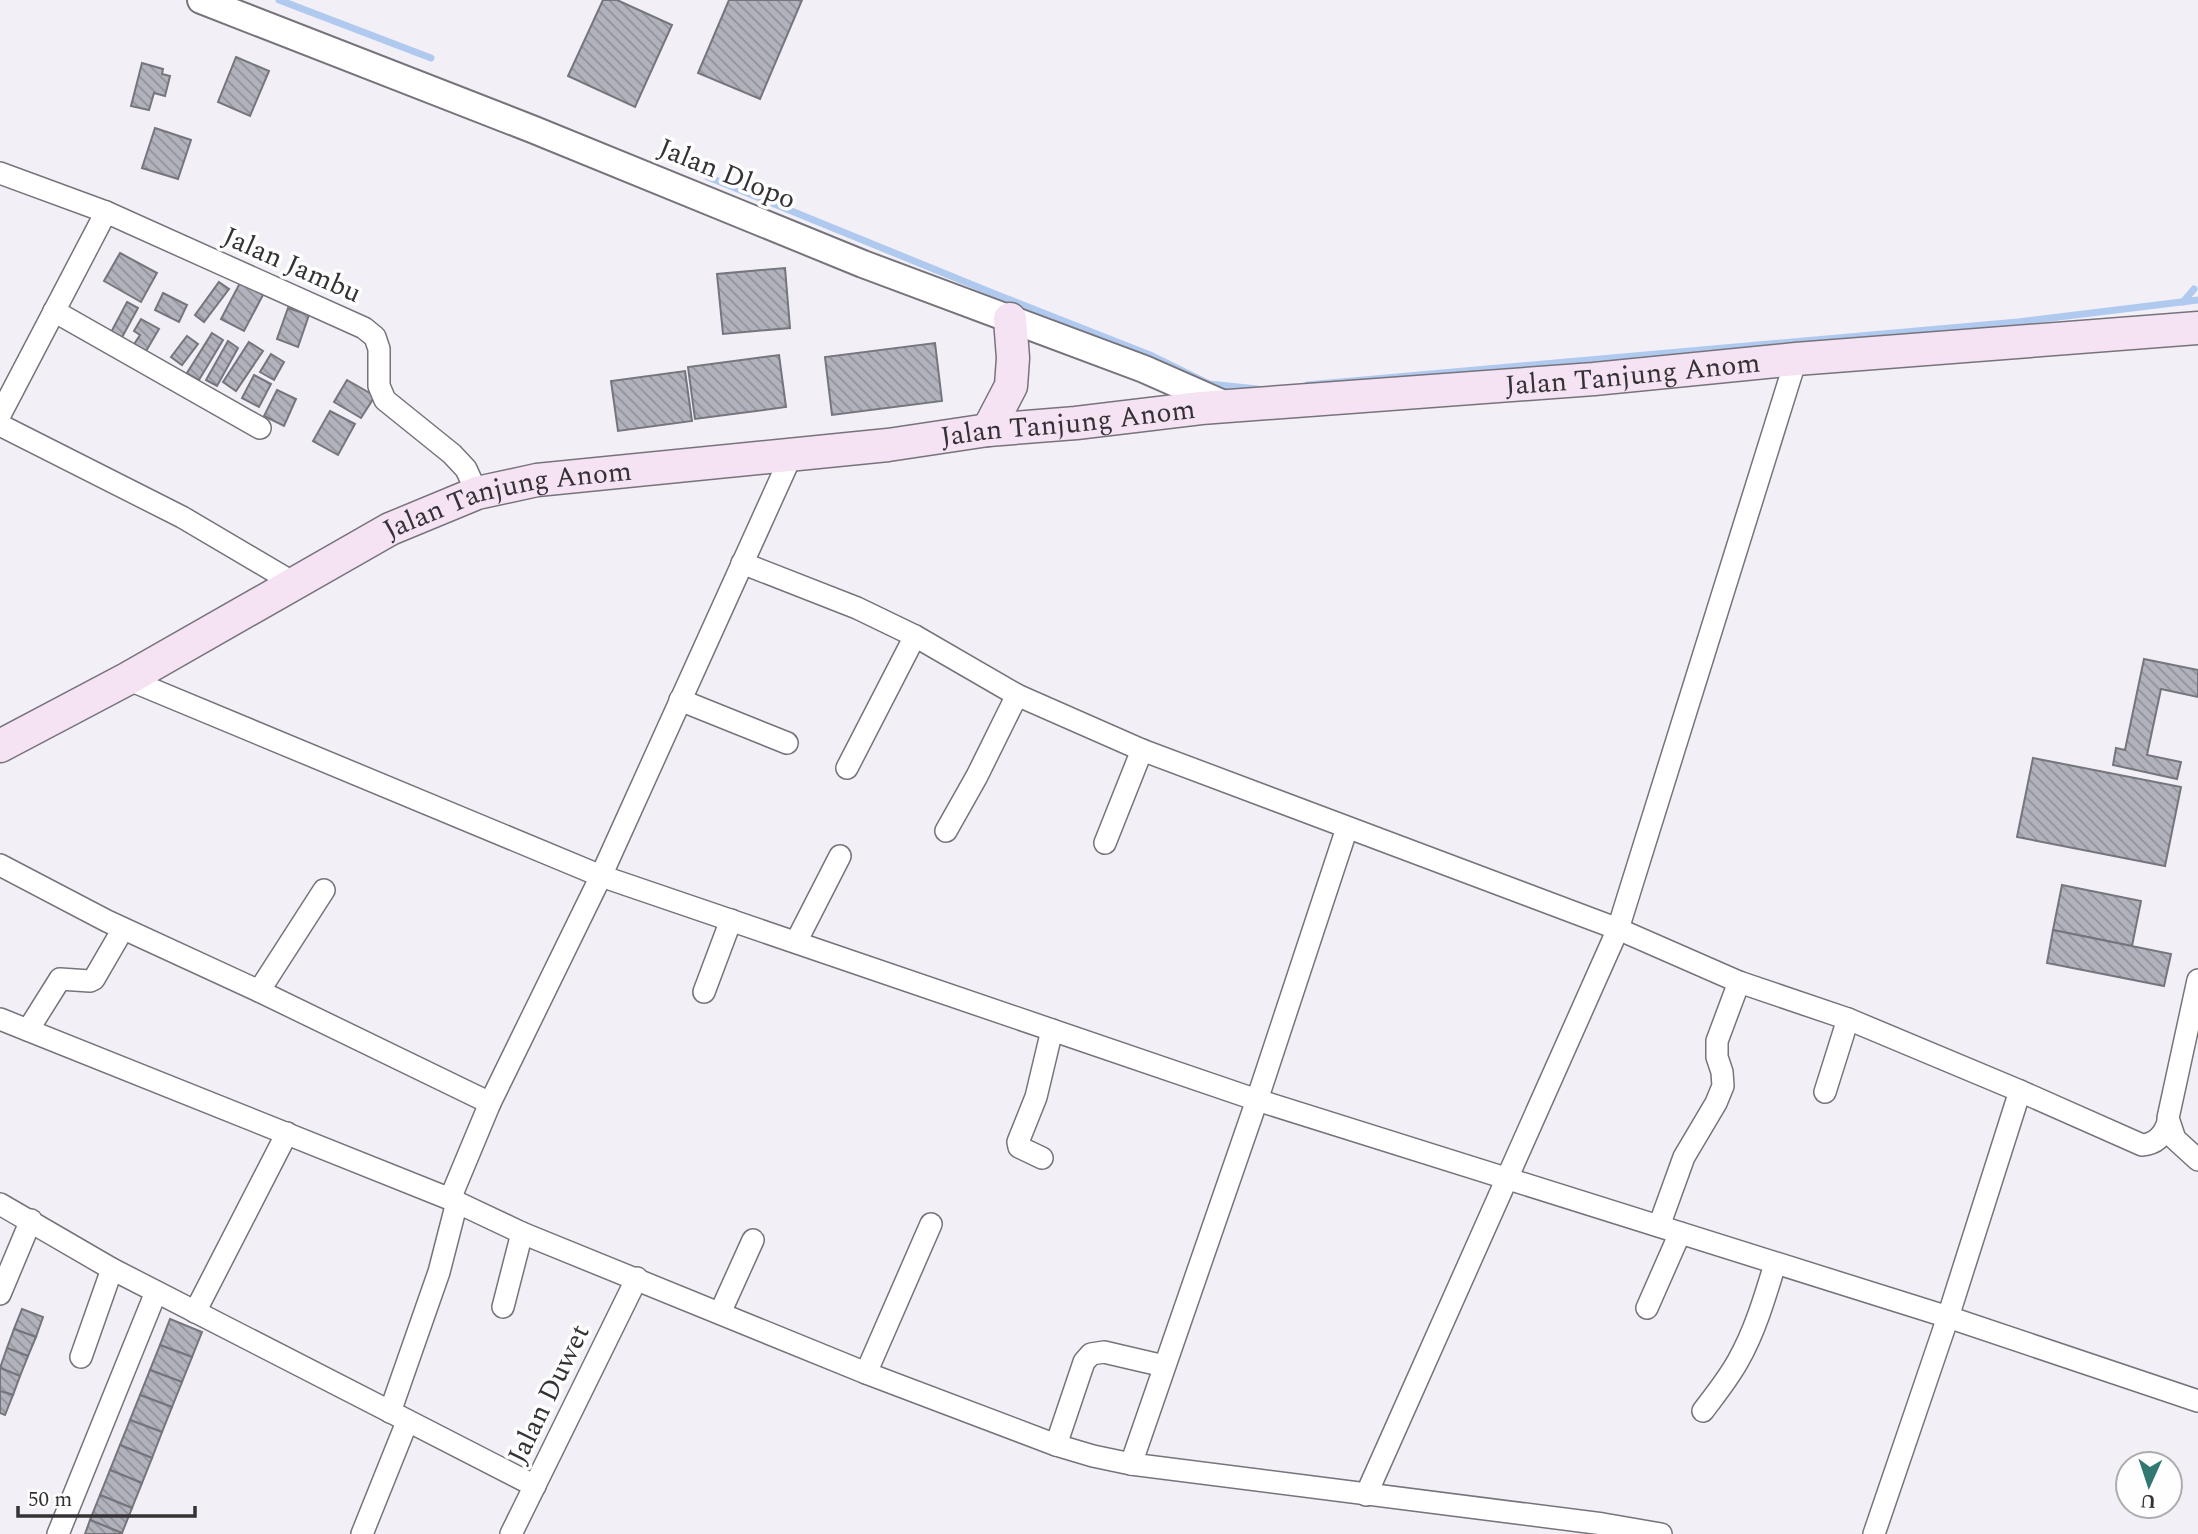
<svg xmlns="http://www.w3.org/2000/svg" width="2198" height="1534" viewBox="0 0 2198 1534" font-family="Spectral,serif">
<defs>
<pattern id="building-back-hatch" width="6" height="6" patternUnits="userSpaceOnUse" patternTransform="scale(1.75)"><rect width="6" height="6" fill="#b1b2bb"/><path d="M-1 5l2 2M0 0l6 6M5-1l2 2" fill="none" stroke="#919199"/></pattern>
</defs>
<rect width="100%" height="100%" fill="#f3eff7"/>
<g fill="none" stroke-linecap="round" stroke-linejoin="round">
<g stroke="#b0caef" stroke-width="7">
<path d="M 279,0 L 431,58"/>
<path d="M 708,177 L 995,294 L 1150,355 L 1209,384 L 1257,389"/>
<path d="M 2183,302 L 2194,289"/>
<path d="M 1307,385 L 2018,322 L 2198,300"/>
</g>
</g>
<g fill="url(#building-back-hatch)" stroke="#75757d" stroke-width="2">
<path d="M 603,0 L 617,0 L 672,25 L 635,107 L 568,76 Z"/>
<path d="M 729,0 L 802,0 L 760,99 L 698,73 Z"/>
<path d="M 236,57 L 269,71 L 250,116 L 218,102 Z"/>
<path d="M 142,63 L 163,69 L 162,74 L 170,76 L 165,96 L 154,93 L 149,110 L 131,106 Z"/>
<path d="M 155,128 L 191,140 L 178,179 L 142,168 Z"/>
<path d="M 120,253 L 157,273 L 141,302 L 104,281 Z"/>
<path d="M 785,268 L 790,328 L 723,334 L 717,274 Z"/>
<path d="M 241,281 L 264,293 L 244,331 L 221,319 Z"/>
<path d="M 219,282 L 229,289 L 204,322 L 195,315 Z"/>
<path d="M 163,293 L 187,305 L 179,322 L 155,310 Z"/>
<path d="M 127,302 L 138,308 L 120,341 L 109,336 Z"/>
<path d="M 288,308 L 309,315 L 298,347 L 277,339 Z"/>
<path d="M 141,319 L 159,329 L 145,353 L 133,346 L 140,335 L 134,331 Z"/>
<path d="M 212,333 L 223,340 L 199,380 L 187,373 Z"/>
<path d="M 187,336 L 198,344 L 182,365 L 171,357 Z"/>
<path d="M 228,341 L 238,348 L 217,386 L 206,380 Z"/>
<path d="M 249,342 L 263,351 L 236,391 L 223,382 Z"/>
<path d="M 935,343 L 942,401 L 832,415 L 825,357 Z"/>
<path d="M 271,354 L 284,362 L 274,380 L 260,372 Z"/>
<path d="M 779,355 L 786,407 L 695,419 L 688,367 Z"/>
<path d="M 685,371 L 692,421 L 618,431 L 611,381 Z"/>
<path d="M 254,375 L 271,384 L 259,407 L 242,398 Z"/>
<path d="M 347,380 L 375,396 L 361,418 L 334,402 Z"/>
<path d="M 277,390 L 296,399 L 284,426 L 264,416 Z"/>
<path d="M 330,411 L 355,424 L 338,455 L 313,441 Z"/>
<path d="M 2144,659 L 2198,670 L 2198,697 L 2161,689 L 2147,755 L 2181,762 L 2177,779 L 2113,765 L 2116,748 L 2125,750 Z"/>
<path d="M 2033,758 L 2181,787 L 2165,866 L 2017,837 Z"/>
<path d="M 2062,885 L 2141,901 L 2132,946 L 2053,930 Z"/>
<path d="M 2053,930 L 2171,954 L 2164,986 L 2047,963 Z"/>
<path d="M 22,1309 L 43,1317 L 36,1337 L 14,1329 Z"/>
<path d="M 170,1319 L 202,1332 L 192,1357 L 160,1345 Z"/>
<path d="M 14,1329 L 36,1337 L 28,1356 L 7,1348 Z"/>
<path d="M 160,1345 L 192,1357 L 182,1382 L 150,1370 Z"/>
<path d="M 7,1348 L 28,1356 L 20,1376 L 0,1368 Z"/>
<path d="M 0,1368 L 20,1376 L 13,1395 L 0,1391 Z"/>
<path d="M 150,1370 L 182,1382 L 172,1407 L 140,1395 Z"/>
<path d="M 0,1391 L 13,1395 L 5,1415 L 0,1413 Z"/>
<path d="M 140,1395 L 172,1407 L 162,1432 L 130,1420 Z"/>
<path d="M 130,1420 L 162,1432 L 152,1458 L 120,1445 Z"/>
<path d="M 120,1445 L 152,1458 L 142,1483 L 110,1470 Z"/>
<path d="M 110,1470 L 142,1483 L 132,1508 L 100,1495 Z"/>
<path d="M 100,1495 L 132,1508 L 122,1533 L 90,1520 Z"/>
<path d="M 90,1520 L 122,1533 L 122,1534 L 85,1534 Z"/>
</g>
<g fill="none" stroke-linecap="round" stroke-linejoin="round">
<defs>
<g id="minor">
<path d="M 0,173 L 106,212 L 364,328 L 375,337 L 379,349 L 379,386 L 385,400 L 452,454 L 466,469 L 477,493"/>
<path d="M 54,311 L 260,428"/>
<path d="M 0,415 L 106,212"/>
<path d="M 0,425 L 182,517 L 294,583"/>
<path d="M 742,563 L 857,608 L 915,636 L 1017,695 L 1142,750 L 1618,929 L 1739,982 L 1848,1019 L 2020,1091 L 2142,1145 C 2156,1144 2164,1135 2168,1122"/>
<path d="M 127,679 L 601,876 L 1257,1100 L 1948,1317 L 2198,1401"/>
<path d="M 680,700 L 787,743"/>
<path d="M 847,768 L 915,636"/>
<path d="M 946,831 L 977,776 L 1017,695"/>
<path d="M 1105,843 L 1142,750"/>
<path d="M 0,865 L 107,921 L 259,991 L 490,1103"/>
<path d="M 796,942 L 840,856"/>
<path d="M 2198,980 L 2168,1118 L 2175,1139 L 2198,1160"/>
<path d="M 259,991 L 324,890"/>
<path d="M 704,992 L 731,920"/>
<path d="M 0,1019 L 450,1199 L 522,1233 L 866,1373 L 1056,1445 L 1093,1456 L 1131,1464 L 1603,1524 L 1661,1534"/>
<path d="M 28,1030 L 60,979 L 90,981 L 94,979 L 123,929"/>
<path d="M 1825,1092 L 1848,1019"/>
<path d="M 1042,1158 L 1019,1147 L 1018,1142 L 1036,1097 L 1052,1030"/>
<path d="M 450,1199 L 490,1103 L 601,876 L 792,454"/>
<path d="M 0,1204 L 112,1269 L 535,1486"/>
<path d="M 1659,1226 L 1684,1157 L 1716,1103 L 1723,1086 L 1722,1072 L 1717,1057 L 1717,1041 L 1739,982"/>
<path d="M 0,1294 L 31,1220"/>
<path d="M 503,1307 L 522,1233"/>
<path d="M 1647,1308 L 1680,1233"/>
<path d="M 195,1312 L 287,1133"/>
<path d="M 720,1313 L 753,1240"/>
<path d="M 81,1357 L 112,1269"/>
<path d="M 866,1373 L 931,1224"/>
<path d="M 1703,1411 C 1715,1395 1728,1379 1738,1361 C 1755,1331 1765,1297 1775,1264"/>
<path d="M 390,1412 L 439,1272 L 457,1202"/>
<path d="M 1056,1445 L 1084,1362 L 1091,1354 L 1104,1352 L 1164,1366"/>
<path d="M 1131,1464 L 1257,1100 L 1347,828"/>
<path d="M 1366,1495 L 1618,929 L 1796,359"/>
<path d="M 58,1534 L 156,1292"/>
<path d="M 362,1534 L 407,1422"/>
<path d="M 511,1534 L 637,1278"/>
<path d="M 1874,1534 L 1948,1317 L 2020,1091"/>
</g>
<path id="tertiary" d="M 201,0 L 532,129 L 863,264 L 1144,369 L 1228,406"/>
<g id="secondary">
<path d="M 988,430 L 1011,386 L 1013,358 L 1010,319"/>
<path id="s1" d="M 0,746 L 127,679 L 390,529 L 477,493 L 537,480 L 888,445 L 988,430 L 1076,423 L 1201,408 L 1594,379 L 1796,359 L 2198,328"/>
</g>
</defs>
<use href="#minor" stroke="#76737b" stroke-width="24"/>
<use href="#tertiary" stroke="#76737b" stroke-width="30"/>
<use href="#secondary" stroke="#76737b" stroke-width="35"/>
<use href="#minor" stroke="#fff" stroke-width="21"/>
<use href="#tertiary" stroke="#fff" stroke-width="26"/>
<use href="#secondary" stroke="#f5e2f3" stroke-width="32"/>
</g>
<g text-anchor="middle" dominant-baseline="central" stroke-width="7" stroke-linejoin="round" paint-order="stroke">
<g font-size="28" fill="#343235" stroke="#fefefe">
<text transform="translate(727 174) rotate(22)">Jalan Dlopo</text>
<text transform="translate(292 265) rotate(24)">Jalan Jambu</text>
<text stroke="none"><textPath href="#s1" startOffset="1703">Jalan Tanjung Anom</textPath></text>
<text stroke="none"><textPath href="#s1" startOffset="1136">Jalan Tanjung Anom</textPath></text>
<text stroke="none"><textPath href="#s1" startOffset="569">Jalan Tanjung Anom</textPath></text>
<text transform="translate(549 1394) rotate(-64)">Jalan Duwet</text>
</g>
</g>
<g transform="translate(2149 1485) rotate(183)"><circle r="33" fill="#fefefe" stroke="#adacae" stroke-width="2"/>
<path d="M0-5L12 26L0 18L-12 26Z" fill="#317870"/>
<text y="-10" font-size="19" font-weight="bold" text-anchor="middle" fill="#343235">U</text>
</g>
<path d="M18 1506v10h177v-10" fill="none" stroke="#343235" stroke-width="3.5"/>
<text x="28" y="1506" font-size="21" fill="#343235" stroke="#fefefe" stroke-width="5" paint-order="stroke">50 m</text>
</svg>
